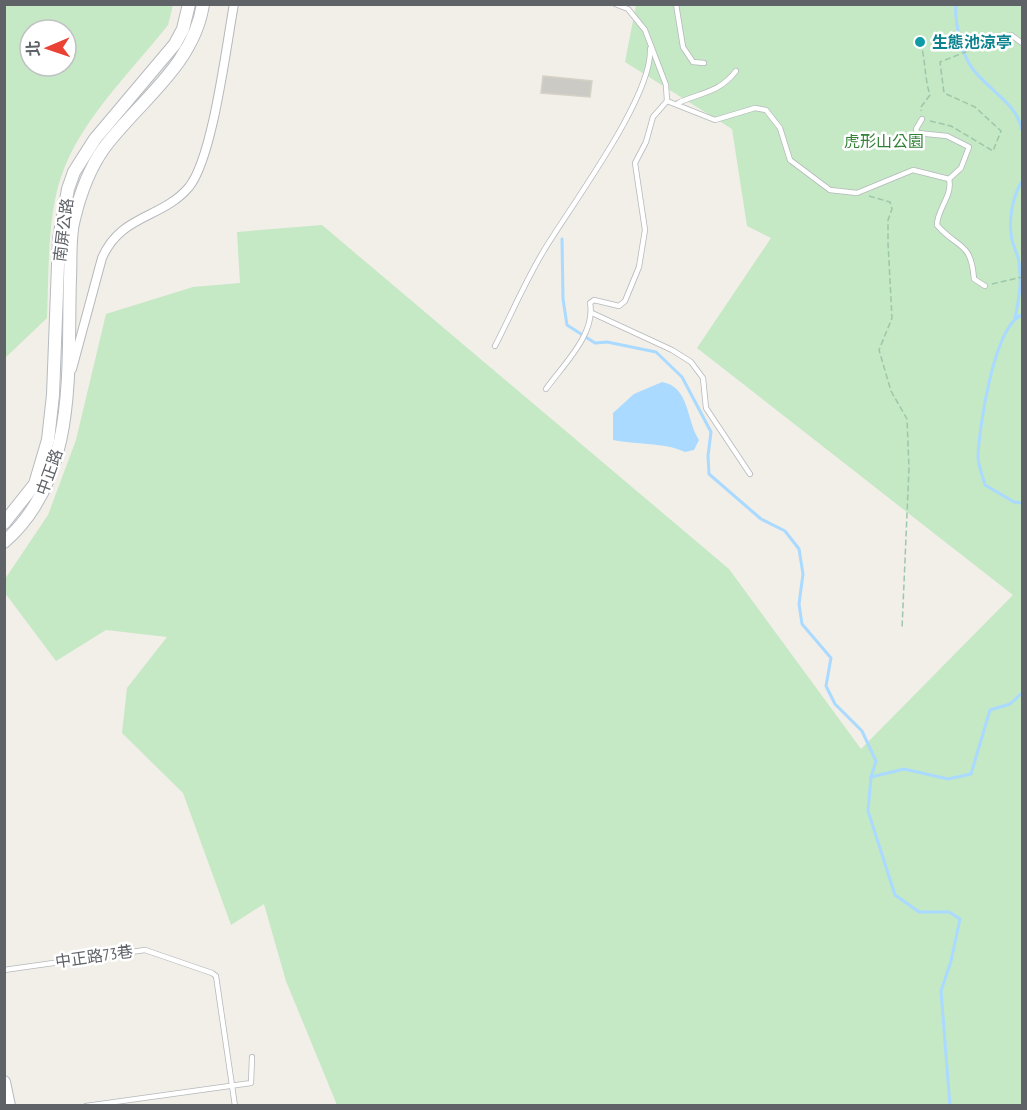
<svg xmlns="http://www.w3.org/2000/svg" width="1027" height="1110" viewBox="0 0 1027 1110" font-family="'PT Sans Narrow','Noto Sans TC',sans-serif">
<rect width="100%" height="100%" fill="#f1efe8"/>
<g fill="#c5e8c5" fill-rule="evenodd">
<path d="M 5,4 L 173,5 L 168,25 C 131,72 80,120 61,177 C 47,218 49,275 47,318 L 5,358 ZM 30,30 L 66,30 L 66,66 L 30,66 Z"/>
<path d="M 636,5 L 1022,5 L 1022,1105 L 337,1105 L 286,981 L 264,904 L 231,925 L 183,793 L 122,733 L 127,688 L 167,637 L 106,630 L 56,661 L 5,593 L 5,579 L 48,515 L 76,440 L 106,314 L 193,287 L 240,283 L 237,232 L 322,225 L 729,569 L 861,749 L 1013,595 L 697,348 L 771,238 L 747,226 L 732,129 L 625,62 Z"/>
</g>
<path fill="#aadaff" d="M 662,382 C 690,387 686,420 699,440 L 694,450 L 685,452 C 663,442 637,445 613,440 L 613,413 L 634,394 Z"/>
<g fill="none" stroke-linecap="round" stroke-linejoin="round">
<g stroke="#aadaff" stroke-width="3">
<path d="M 956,4 C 954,20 962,55 972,68 C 988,90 1017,103 1022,130"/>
<path d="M 562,239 L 563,299 L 567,325 L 595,343 L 607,342 L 656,352 L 682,377 L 711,432 L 708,456 L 709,474 L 761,519 L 785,531 L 799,549 L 803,574 L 799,604 L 802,624 L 831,658 L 826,686 L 835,704 L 862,731 L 876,761 L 871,777"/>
<path d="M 1022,315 C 994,325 979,428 978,457 C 978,466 983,476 985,485 L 1014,502 L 1022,503"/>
<path d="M 1015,318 C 1019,299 1022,282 1019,262 C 1018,255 1014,248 1012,240 C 1008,221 1012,198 1022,181"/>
<path d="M 950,1106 L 941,991 L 951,961 L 960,919 L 949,912 L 919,912 L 895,895 L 868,811 L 871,777 L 904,769 L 948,779 L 971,774 L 990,710 L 1010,704 L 1022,693"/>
</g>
</g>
<path fill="#cccac5" stroke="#d6d1c6" stroke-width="1.5" d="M 543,76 L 592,81 L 590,97 L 541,93 Z"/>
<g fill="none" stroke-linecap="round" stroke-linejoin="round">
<defs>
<g id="lane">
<path d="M 676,4 L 683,47 L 693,62 L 704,63"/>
<path d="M 1011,35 L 1022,43"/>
<path d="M 667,101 L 715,120 L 755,108 L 766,110 L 780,128 L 790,160 L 830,190 L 857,193 L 913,170 L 949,179 C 953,196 937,209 937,225 C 957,249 971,240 974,279 L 985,286"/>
<path d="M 678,103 C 702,92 719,93 736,71"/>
<path d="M 922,119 L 916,129 L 917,133 L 947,136 L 969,147 L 961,168 L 949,179"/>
<path d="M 592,313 L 672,350 L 691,362 L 703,378 L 706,408 L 750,474"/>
<path d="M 495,346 C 511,315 525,282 543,252 C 569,208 653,97 650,49"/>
<path d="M 546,389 C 563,365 596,334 590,303 L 594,300 L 619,306 L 625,301 L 639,267 L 645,230 L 635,163 L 646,142 L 653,117 L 667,101 L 666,85 L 645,30 L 628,9 L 615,4"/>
<path d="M 4,970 L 145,950 L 212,973 L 216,976 L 235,1106"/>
<path d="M 86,1106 L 251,1083 L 252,1057"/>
</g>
<path id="street" d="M 72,369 L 102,258 C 121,214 162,219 189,187 C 213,157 226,47 234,4"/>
<g id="secondary">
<path d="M 4,523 L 35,484 L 48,440 L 53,395 L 59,239 L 68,189 L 74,172 L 95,139 L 175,44 L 183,29 L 189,4"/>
<path d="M 4,542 C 79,477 67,367 70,278 C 71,259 69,237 74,219 C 80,194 89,169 104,148 C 138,102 194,65 203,4"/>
<path d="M 4,1082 L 9,1106"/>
</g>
</defs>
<use href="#lane" stroke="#b5b8bc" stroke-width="6"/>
<use href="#street" stroke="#b5b8bc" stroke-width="10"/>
<use href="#secondary" stroke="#b6babf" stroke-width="14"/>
<g stroke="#9cc7a9" stroke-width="1.5" stroke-dasharray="6 3" stroke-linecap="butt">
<path d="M 920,42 C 926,59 924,77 930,95 L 921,107 L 921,111"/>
<path d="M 930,121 L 951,126 L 993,151 L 1001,131 L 975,107 L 944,93 L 940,62 L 1004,37"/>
<path d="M 869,196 L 890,202 L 892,209 L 888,220 L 888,243 L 892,318 L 879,350 L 891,391 L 907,419 L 909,468 L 902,629"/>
<path d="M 992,284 L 1022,277"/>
</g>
<use href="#lane" stroke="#fff" stroke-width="4.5"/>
<use href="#street" stroke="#fff" stroke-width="8"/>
<use href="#secondary" stroke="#fff" stroke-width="12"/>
</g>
<circle fill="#0f9aa8" stroke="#fff" stroke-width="2" cx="920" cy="42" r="6"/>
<g text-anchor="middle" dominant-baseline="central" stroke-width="5" stroke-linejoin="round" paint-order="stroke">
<g font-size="16" font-weight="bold" fill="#0d838f" stroke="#fff" text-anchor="start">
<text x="932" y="42">生態池涼亭</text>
</g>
<g font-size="16" fill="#348238" stroke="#fff">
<text x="884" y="141">虎形山公園</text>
</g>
<g font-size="16" fill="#5f6368" stroke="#fff">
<text transform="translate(63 230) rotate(-83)">南屏公路</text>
<text transform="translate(49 472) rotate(-70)">中正路</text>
<text transform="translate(94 956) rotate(-8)">中正路73巷</text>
</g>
</g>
<rect width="1027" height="1110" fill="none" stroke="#5f6368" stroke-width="12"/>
<g transform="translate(48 48) rotate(268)"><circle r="28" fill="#ffffff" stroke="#bfc1c3" stroke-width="1.5"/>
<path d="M0-4.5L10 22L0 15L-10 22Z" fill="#ea4335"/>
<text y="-9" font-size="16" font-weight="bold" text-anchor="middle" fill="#5f6368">北</text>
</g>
</svg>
